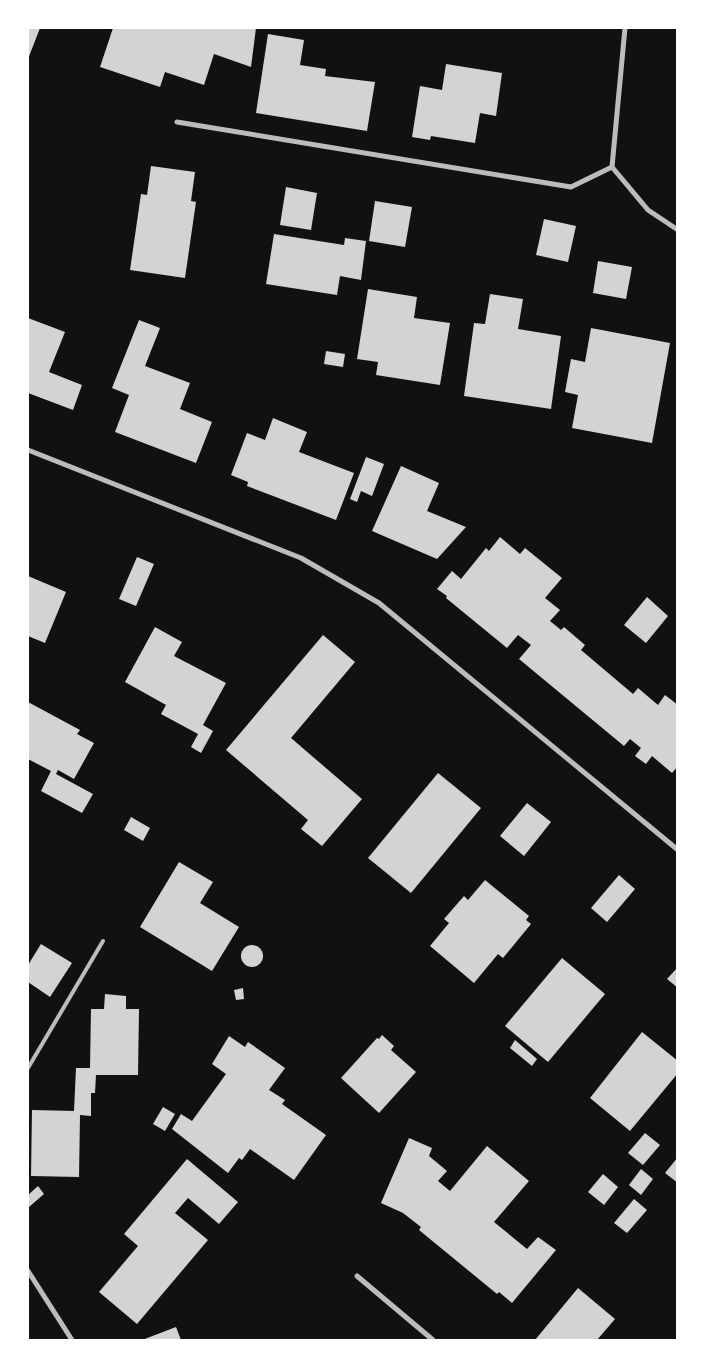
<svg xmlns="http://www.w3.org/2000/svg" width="705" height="1368" viewBox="0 0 705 1368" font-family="'Asap Condensed',sans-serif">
<rect width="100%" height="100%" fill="#111"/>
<g fill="#d3d3d3">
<path d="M 28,28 L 40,28 L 28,59 Z"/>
<path d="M 113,28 L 256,28 L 251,67 L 214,54 L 204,85 L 165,72 L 160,87 L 100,67 Z"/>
<path d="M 268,34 L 304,40 L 300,65 L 326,69 L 325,76 L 375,82 L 367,131 L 256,113 Z"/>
<path d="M 446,64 L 502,73 L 496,116 L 480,113 L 475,143 L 431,136 L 430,140 L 412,137 L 420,86 L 442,90 Z"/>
<path d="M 151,166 L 195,172 L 191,201 L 196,202 L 185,278 L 130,270 L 141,194 L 147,195 Z"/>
<path d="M 286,187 L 317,193 L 311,230 L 280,225 Z"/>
<path d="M 375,201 L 412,207 L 405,247 L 369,241 Z"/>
<path d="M 544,219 L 576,226 L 568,262 L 536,255 Z"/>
<path d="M 274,234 L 344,245 L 345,238 L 366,241 L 361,280 L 340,276 L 337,295 L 266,284 Z"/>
<path d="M 598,261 L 632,267 L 626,299 L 593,293 Z"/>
<path d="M 368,289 L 417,297 L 414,318 L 450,323 L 440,385 L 376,375 L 378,362 L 357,359 Z"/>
<path d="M 490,294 L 523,299 L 518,329 L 561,336 L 551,409 L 464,396 L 474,323 L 485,324 Z"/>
<path d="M 28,318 L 65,332 L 49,372 L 82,385 L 73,410 L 28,393 Z"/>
<path d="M 139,320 L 160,328 L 145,366 L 190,383 L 180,409 L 212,422 L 196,463 L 115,432 L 129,395 L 112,388 Z"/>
<path d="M 591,328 L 670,343 L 652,443 L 572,428 L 578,395 L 565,392 L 571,359 L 585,362 Z"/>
<path d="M 326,351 L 345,354 L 343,367 L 324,364 Z"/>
<path d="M 273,418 L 307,432 L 299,452 L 354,473 L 336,520 L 247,486 L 248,482 L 231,475 L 247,433 L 265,440 Z"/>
<path d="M 366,457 L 384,464 L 372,496 L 361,491 L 357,502 L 350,499 Z"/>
<path d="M 401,466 L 439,483 L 427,511 L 466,527 L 437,559 L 372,531 Z"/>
<path d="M 500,537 L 520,554 L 525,548 L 562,578 L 545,598 L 560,610 L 550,621 L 561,630 L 564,627 L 585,645 L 581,650 L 633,694 L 638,688 L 658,705 L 665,695 L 678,705 L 678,766 L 672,773 L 652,756 L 646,764 L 635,756 L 641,748 L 630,739 L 624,746 L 519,659 L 531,645 L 518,635 L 507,648 L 446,598 L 447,596 L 437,589 L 452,571 L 461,579 L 486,548 L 489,551 Z"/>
<path d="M 137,557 L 154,564 L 136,606 L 119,599 Z"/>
<path d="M 28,576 L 66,592 L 45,643 L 28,636 Z"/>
<path d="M 647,597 L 668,616 L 646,643 L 624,625 Z"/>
<path d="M 155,627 L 182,642 L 174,656 L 226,683 L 203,725 L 213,731 L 201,753 L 191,747 L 198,734 L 161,714 L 166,705 L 125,682 Z"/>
<path d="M 323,635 L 355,662 L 291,738 L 362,799 L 322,846 L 301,829 L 308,820 L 226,750 Z"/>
<path d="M 28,702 L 80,730 L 77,734 L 94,743 L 74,779 L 58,770 L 56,774 L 93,794 L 82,813 L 41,791 L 51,771 L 28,759 Z"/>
<path d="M 438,773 L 481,808 L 411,893 L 368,858 Z"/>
<path d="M 527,803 L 551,822 L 524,856 L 500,836 Z"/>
<path d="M 131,817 L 150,828 L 143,841 L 124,830 Z"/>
<path d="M 179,862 L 213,882 L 200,903 L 239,927 L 212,971 L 140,927 Z"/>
<path d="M 619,875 L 635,889 L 607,922 L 591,908 Z"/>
<path d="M 485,880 L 529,916 L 526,920 L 531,924 L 503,958 L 498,954 L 474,983 L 430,946 L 449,923 L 444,919 L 464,896 L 468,900 Z"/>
<path d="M 41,944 L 72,963 L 50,997 L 28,982 L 28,965 Z"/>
<circle cx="252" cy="956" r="11"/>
<path d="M 562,958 L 605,994 L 548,1062 L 505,1026 Z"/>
<path d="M 678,967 L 678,988 L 667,979 Z"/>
<path d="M 243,988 L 244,999 L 236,1000 L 234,990 Z"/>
<path d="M 105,994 L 126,996 L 126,1009 L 139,1009 L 138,1075 L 96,1075 L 95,1093 L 91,1093 L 91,1116 L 80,1115 L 79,1177 L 31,1176 L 32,1110 L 74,1111 L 76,1068 L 90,1068 L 91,1009 L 104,1009 Z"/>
<path d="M 642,1032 L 678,1061 L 678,1073 L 630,1131 L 590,1098 Z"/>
<path d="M 382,1035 L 394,1046 L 391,1050 L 416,1072 L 379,1113 L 341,1078 L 377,1038 L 379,1039 Z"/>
<path d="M 229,1036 L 245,1047 L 248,1042 L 285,1068 L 269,1090 L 285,1100 L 282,1104 L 326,1135 L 294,1180 L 250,1149 L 242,1160 L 239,1158 L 228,1173 L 172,1129 L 181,1114 L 192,1121 L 226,1074 L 212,1064 Z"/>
<path d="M 515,1040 L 537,1059 L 532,1066 L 510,1048 Z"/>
<path d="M 163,1107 L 175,1114 L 165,1131 L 153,1124 Z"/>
<path d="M 645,1133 L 660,1145 L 643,1165 L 628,1153 Z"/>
<path d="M 409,1138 L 432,1148 L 429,1156 L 447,1171 L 438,1181 L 450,1191 L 487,1146 L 529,1181 L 494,1222 L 527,1249 L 538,1237 L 556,1250 L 512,1303 L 499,1292 L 497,1294 L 419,1230 L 421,1227 L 403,1213 L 381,1203 Z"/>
<path d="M 678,1157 L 678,1183 L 665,1173 Z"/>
<path d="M 187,1159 L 238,1202 L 219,1224 L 188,1198 L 175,1213 L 208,1240 L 137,1324 L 99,1292 L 138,1246 L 124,1234 Z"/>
<path d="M 641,1169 L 653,1179 L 641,1195 L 629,1185 Z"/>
<path d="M 603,1174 L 618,1187 L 604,1205 L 588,1192 Z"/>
<path d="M 38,1186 L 44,1194 L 29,1207 L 28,1205 L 28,1195 Z"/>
<path d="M 634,1199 L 647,1210 L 627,1233 L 614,1223 Z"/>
<path d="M 578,1288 L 615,1319 L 597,1340 L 535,1340 Z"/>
<path d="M 176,1327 L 181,1340 L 142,1340 Z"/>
</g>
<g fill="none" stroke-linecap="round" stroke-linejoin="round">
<path stroke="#bcbcbc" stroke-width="4" d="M 28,1068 L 103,941"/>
<g stroke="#bcbcbc" stroke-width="5">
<path d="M 625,28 L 612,167 L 648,210 L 678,230"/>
<path d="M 177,122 L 571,187 L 612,167"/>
<path d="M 28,450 L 301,558 L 379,603 L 678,850"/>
<path d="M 28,1271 L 72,1340"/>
<path d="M 357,1276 L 433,1340"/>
</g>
</g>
<rect width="705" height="1368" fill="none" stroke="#ffffff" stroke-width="58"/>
</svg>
